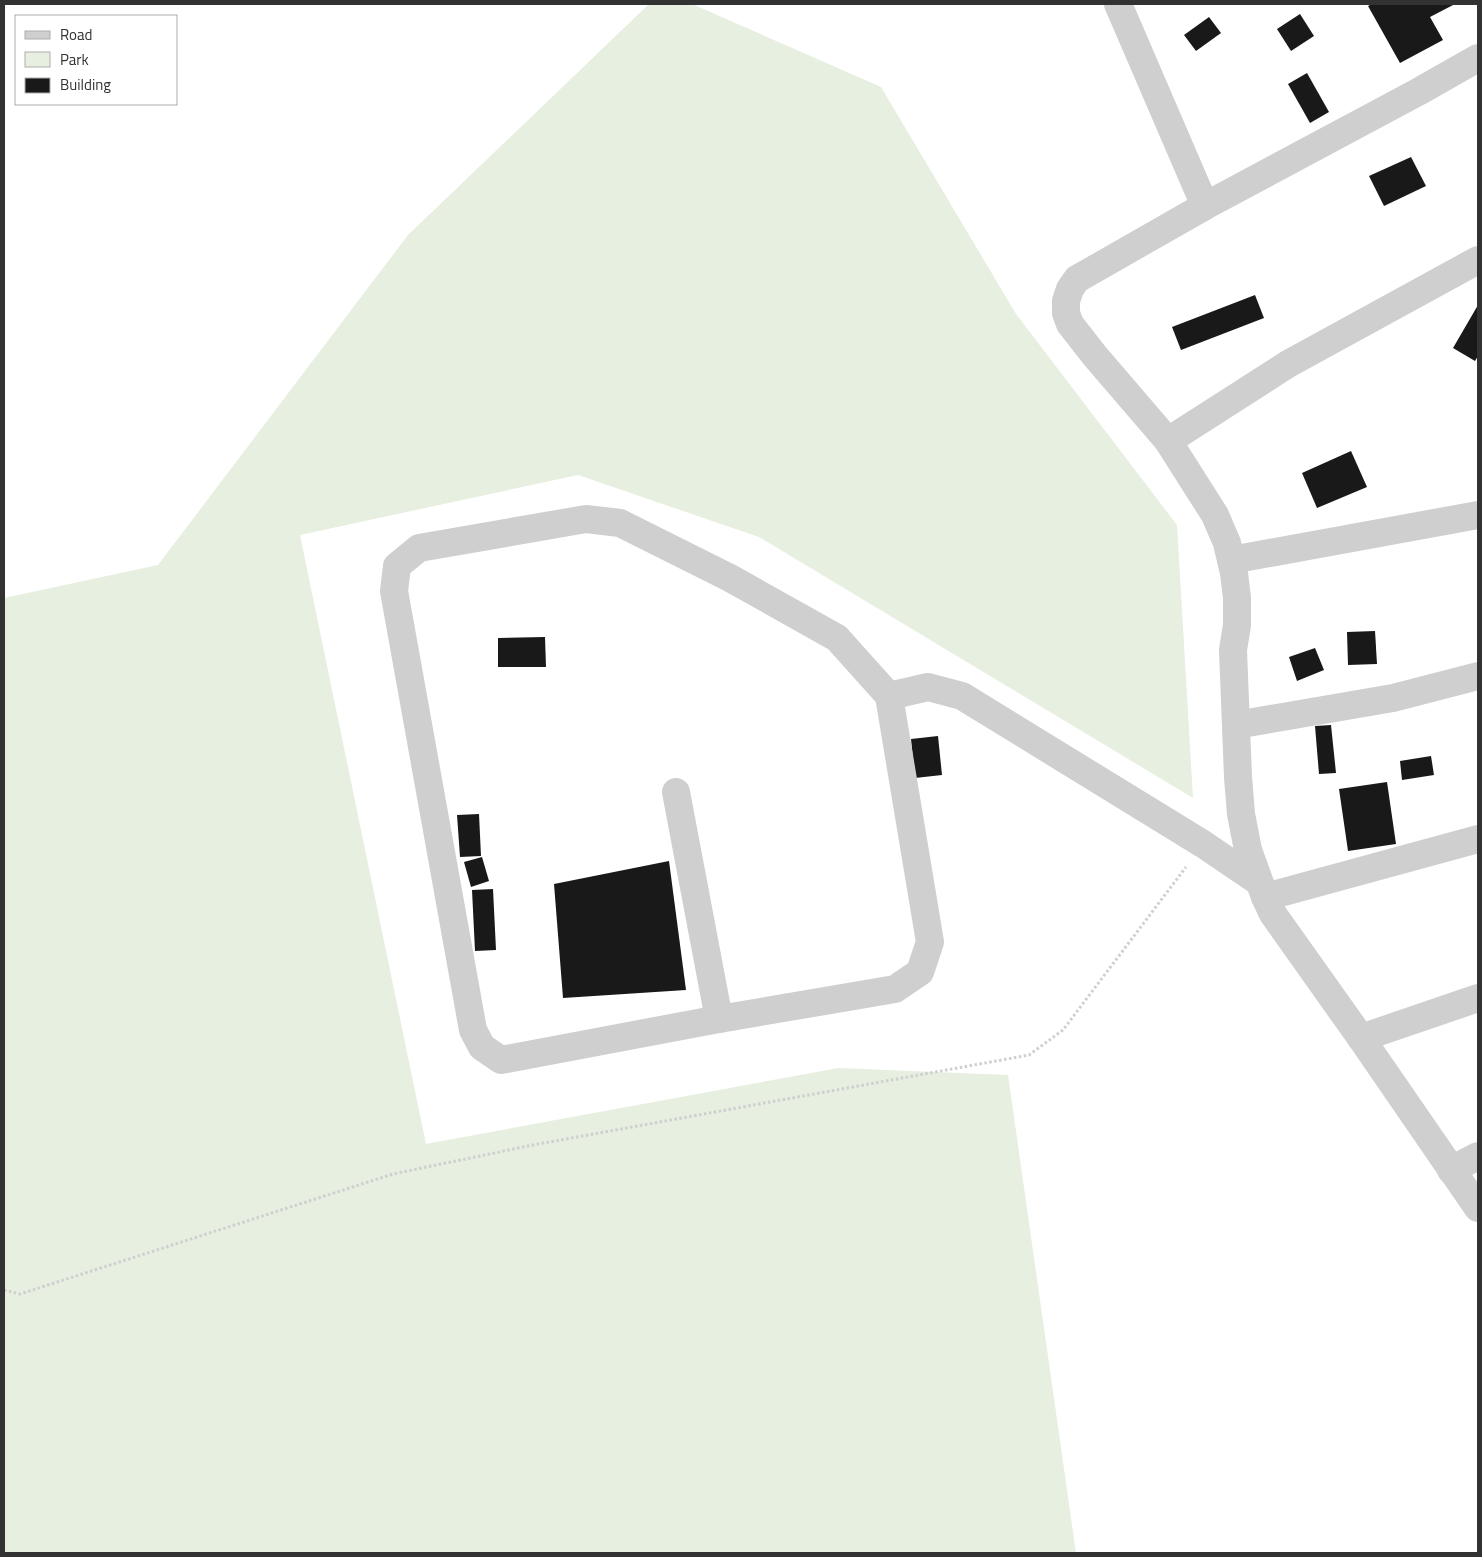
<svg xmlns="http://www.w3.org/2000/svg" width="1482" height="1557" viewBox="0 0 1482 1557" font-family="'Titillium Web',sans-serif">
<rect width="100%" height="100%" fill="#fff"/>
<path fill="#e6efe0" d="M 649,4 L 692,4 L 881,87 L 1016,314 L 1177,525 L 1193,798 L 759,537 L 578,475 L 300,535 L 426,1144 L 838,1068 L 1008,1075 L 1076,1553 L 4,1553 L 4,598 L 158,565 L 408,235 Z"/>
<g fill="#191919">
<path d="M 1372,4 L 1455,4 L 1430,17 L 1443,40 L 1400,63 L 1368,6 Z"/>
<path d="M 1300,14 L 1314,36 L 1291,51 L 1277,29 Z"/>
<path d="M 1209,17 L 1221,33 L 1196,51 L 1184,35 Z"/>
<path d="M 1307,73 L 1329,112 L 1310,123 L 1288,84 Z"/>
<path d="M 1411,157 L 1426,186 L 1384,206 L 1369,176 Z"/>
<path d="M 1255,295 L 1264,318 L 1181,350 L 1172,327 Z"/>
<path d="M 1478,305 L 1478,356 L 1475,361 L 1453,348 Z"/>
<path d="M 1351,451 L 1367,487 L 1317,508 L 1302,473 Z"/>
<path d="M 1375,631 L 1377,664 L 1348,665 L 1347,632 Z"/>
<path d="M 545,637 L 546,667 L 498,667 L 498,638 Z"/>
<path d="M 1315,648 L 1324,670 L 1297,681 L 1289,657 Z"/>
<path d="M 1331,725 L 1336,773 L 1319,774 L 1315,726 Z"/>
<path d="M 938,736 L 942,775 L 915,778 L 911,739 Z"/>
<path d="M 1431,756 L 1434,775 L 1402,780 L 1400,761 Z"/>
<path d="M 1387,782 L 1396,844 L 1348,851 L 1339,789 Z"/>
<path d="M 479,814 L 481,856 L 460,857 L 457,815 Z"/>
<path d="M 482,857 L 489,881 L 471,887 L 464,862 Z"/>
<path d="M 669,861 L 686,990 L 563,998 L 554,884 Z"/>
<path d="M 493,889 L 496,950 L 475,951 L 472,890 Z"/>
</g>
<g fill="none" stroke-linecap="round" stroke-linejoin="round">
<path stroke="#cfcfcf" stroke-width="3" stroke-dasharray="2.5 2.5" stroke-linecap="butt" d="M 4,1290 L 20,1294 L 393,1174 L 533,1145 L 1029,1055 L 1063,1030 L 1186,867"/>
<g stroke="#cfcfcf" stroke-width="28">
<path d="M 1118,4 L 1205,206"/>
<path d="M 1478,58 L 1418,92 L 1205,206 L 1077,279 L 1070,289 L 1066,301 L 1066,313 L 1070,324 L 1095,356 L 1168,441 L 1215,515 L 1227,543 L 1234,573 L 1237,598 L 1237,625 L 1233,650 L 1238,777 L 1241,814 L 1248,850 L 1265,897 L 1273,914 L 1361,1038 L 1478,1208"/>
<path d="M 1168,441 L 1288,364 L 1478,260"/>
<path d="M 586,519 L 620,523 L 730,578 L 837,638 L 889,696 L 930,942 L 920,972 L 895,989 L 719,1019 L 501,1060 L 482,1047 L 473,1030 L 394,591 L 397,566 L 419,548 Z"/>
<path d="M 1231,560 L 1478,515"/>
<path d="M 889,696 L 928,687 L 962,696 L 1203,844 L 1259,882"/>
<path d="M 1236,725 L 1393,698 L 1478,676"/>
<path d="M 676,792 L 719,1019"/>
<path d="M 1265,897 L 1478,839"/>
<path d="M 1361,1038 L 1478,998"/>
<path d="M 1451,1170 L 1478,1156"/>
</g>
</g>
<rect width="1482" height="1557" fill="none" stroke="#323232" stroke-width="10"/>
<rect x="15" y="15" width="162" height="90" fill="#ffffff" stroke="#adadad"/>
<rect x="25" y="31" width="25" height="8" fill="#cfcfcf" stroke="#adadad"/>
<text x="60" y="40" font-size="15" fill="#323232">Road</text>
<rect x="25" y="52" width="25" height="15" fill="#e6efe0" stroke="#adadad"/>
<text x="60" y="65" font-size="15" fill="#323232">Park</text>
<rect x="25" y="78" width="25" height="15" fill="#191919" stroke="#adadad"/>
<text x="60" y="90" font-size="15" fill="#323232">Building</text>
</svg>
